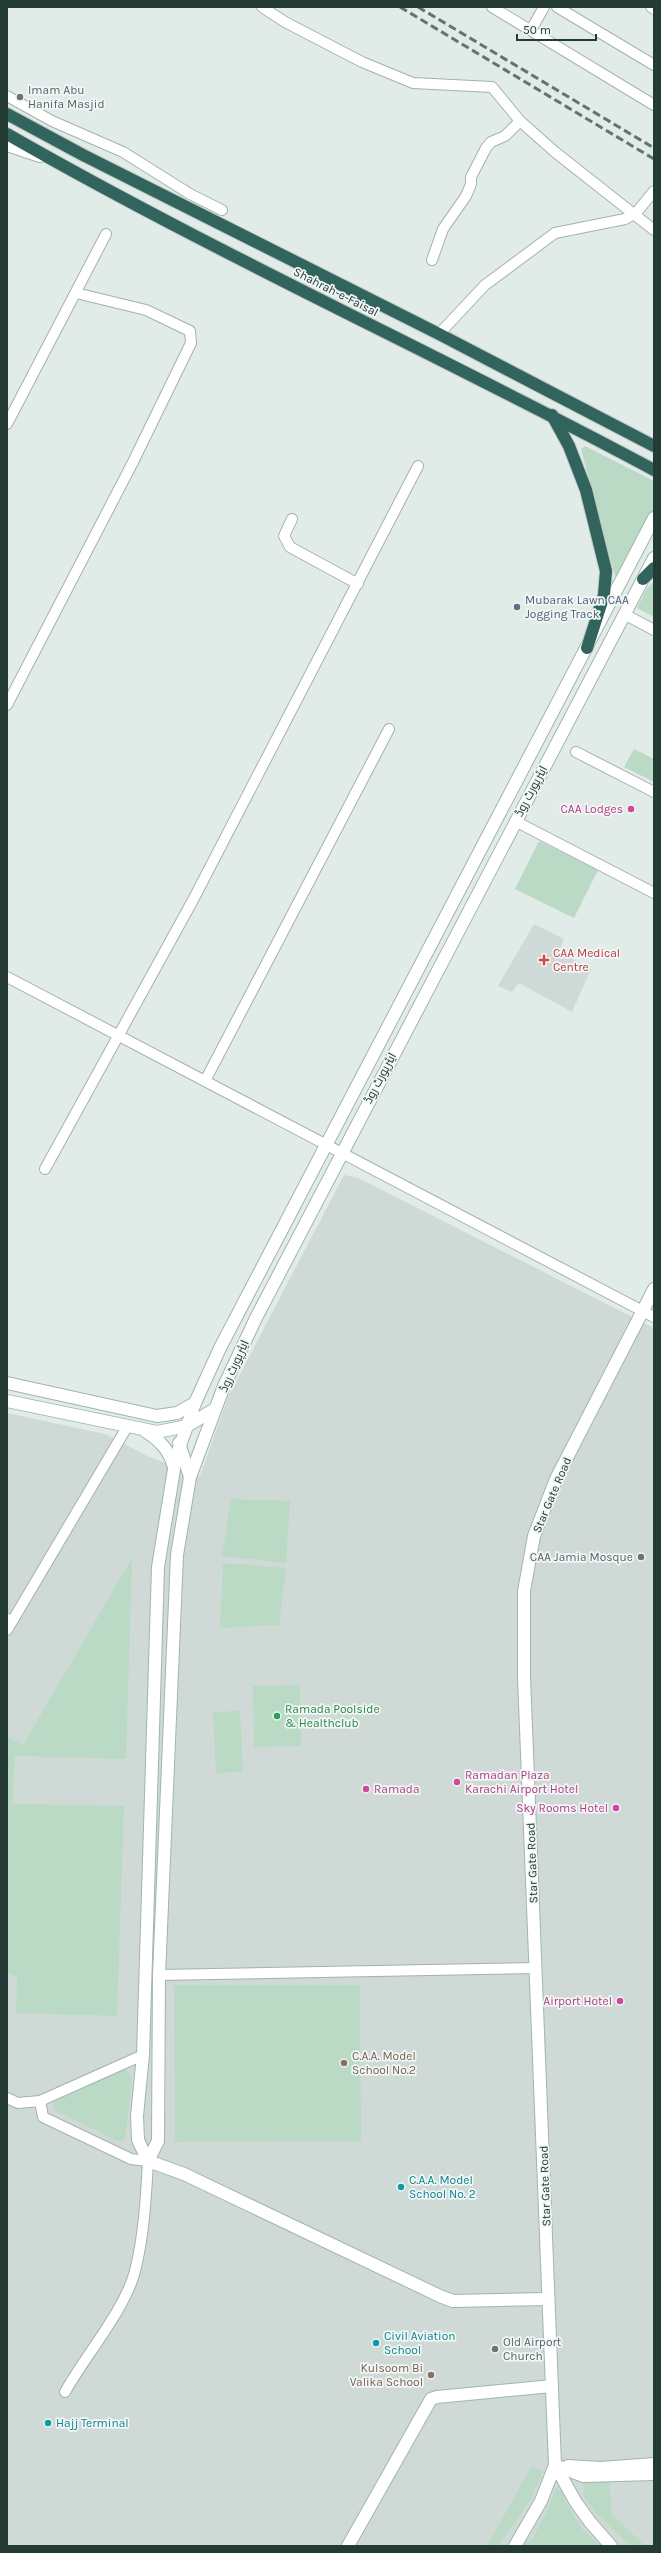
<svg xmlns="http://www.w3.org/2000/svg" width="661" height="2553" viewBox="0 0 661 2553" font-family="Karla,Cairo,sans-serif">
<rect width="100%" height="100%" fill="#e1ebe7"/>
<g fill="#cfdad6">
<path d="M 534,924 L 564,939 L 559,951 L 591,969 L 572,1012 L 519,983 L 512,992 L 498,986 Z"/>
<path d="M 344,1175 L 358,1178 L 654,1328 L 654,2546 L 7,2546 L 7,1413 L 105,1434 L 147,1456 L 200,1476 L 228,1397 Z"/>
</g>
<g fill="#bbdac5">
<path d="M 585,446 L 654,481 L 654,510 L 617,583 L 581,449 Z"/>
<path d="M 654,581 L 654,617 L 637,608 L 646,590 Z"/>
<path d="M 634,749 L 654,759 L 654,782 L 624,767 Z"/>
<path d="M 539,841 L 598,870 L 574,918 L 515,889 Z"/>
<path d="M 231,1499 L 290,1501 L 286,1563 L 222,1556 Z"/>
<path d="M 132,1558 L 126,1759 L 15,1756 L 12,1804 L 124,1806 L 117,2016 L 16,2013 L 17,1977 L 7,1972 L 7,1737 L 23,1745 Z"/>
<path d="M 223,1563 L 286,1568 L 279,1625 L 220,1628 Z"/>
<path d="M 300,1685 L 301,1746 L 254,1747 L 253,1686 Z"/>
<path d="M 240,1711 L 243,1772 L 216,1773 L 213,1712 Z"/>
<path d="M 174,1985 L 360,1985 L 361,2141 L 175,2142 Z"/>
<path d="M 118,2068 L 124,2069 L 132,2076 L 125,2140 L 120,2142 L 54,2110 L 53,2102 Z"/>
<path d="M 531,2467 L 543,2471 L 530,2501 L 498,2546 L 487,2546 Z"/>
<path d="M 583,2481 L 609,2481 L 612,2514 L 645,2546 L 631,2546 L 596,2513 L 584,2497 Z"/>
<path d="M 556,2488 L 561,2490 L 566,2503 L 582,2529 L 600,2546 L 523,2546 L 525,2540 L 531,2541 L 547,2511 Z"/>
</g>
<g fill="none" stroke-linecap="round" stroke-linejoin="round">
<defs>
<g id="street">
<path d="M 262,7 L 285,22 L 362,62 L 413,83 L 492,87 L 520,121 L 555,152 L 654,230"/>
<path d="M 492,7 L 654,105"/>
<path d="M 557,7 L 654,65"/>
<path d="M 651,7 L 654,9"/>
<path d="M 531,30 L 544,7"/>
<path d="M 7,96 L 52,121 L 123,152 L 190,194 L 222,210"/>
<path d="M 432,260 L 443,229 L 466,196 L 471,184 L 471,177 L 486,148 L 491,142 L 505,136 L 520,121"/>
<path d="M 439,334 L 485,285 L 555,233 L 625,219 L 636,213 L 654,191"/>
<path d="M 7,424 L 106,234"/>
<path d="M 292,519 L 284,536 L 290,547 L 358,584"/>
<path d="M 624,614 L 654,630"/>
<path d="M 7,705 L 133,462 L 191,343 L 190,331 L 146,310 L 76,293"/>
<path d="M 576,752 L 654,792"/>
<path d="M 515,821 L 654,893"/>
<path d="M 7,977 L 654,1317"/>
<path d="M 205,1081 L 389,729"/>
<path d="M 45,1169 L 193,900 L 418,466"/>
<path d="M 7,1619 L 13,1620 L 127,1427"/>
<path d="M 7,1630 L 13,1620"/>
<path d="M 159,1975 L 536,1968"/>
<path d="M 7,2098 L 18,2103 L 40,2101 L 143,2055"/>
<path d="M 40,2101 L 43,2117 L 131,2159 L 148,2161 C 146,2197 144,2236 135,2271 C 126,2308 85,2356 65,2392"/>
</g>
<g id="secondary">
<path d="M 7,145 L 40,156"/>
<path d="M 7,1383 L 157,1416 L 177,1413 L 195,1403"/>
<path d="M 7,1401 L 157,1432 L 187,1426 L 215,1409"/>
<path d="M 145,1431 C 160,1440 169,1450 174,1467"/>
<path d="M 179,1443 L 190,1477"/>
<path d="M 148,2161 L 158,2141 L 159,1975 L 177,1555 L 190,1477 L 224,1386 L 256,1318 L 654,558"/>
<path d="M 548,2299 L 453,2301 L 442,2297 L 184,2174 L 148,2161 L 138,2140 L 137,2116 L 143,2055 L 158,1567 L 176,1457 L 195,1403 L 220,1348 L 654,518"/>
<path d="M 555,2465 L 583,2476 L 654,2474"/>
<path d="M 555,2465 L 575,2501 L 590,2522 L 611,2546"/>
<path d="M 568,2466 L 601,2468 L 654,2464"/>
<path d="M 348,2546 L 431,2399 L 437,2397 L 552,2386"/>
<path d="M 515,2546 L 541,2501 L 555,2465 L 524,1677 L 524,1591 L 534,1536 L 556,1479 L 654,1289"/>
</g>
<g id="highway">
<path d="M 7,114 L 83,155 L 439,334 L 654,446"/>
<path d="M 7,134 C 218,255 440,355 654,470"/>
<path d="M 552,415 L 569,446 L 586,490 L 606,571 L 604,595 L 587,648"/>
<path d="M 643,579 L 654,568"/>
</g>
</defs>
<use href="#street" stroke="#a4b2ae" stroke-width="12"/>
<use href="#secondary" stroke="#a1b5af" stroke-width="14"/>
<use href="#highway" stroke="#c1c8c6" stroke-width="14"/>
<use href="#street" stroke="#fff" stroke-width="10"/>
<use href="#secondary" stroke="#fff" stroke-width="12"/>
<use href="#highway" stroke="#31645c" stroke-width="12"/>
<g stroke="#5d7670" stroke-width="3" stroke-dasharray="8 4" stroke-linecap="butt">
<path d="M 400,7 L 654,159"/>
<path d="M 418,7 L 654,148"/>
</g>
</g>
<g fill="#6b7280" stroke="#f1f7f5" stroke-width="1.5">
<circle cx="20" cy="97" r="4"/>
<circle cx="641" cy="1557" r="4"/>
<circle cx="495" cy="2349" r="4"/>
</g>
<circle fill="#5c6f8a" stroke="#f1f7f5" stroke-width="1.5" cx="517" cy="607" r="4"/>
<g fill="#d1479c" stroke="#f1f7f5" stroke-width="1.5">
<circle cx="631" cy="809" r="4"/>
<circle cx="457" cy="1782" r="4"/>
<circle cx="366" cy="1789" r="4"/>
<circle cx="616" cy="1808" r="4"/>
<circle cx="620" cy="2001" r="4"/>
</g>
<path fill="#e0444e" stroke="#f1f7f5" stroke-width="1.5" d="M542 954h4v4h4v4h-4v4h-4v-4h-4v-4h4z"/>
<circle fill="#2e9e5b" stroke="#f1f7f5" stroke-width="1.5" cx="277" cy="1716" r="4"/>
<g fill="#8d6e63" stroke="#f1f7f5" stroke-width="1.5">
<circle cx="344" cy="2063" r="4"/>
<circle cx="431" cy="2375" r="4"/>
</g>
<g fill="#0f9aa8" stroke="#f1f7f5" stroke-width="1.5">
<circle cx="401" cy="2187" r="4"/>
<circle cx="376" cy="2343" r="4"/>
<circle cx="48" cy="2423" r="4"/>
</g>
<g text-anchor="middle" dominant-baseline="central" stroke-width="3.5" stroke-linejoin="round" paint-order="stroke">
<g font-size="12" fill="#5b616d" stroke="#f1f7f5" text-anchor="start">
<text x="28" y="90">Imam Abu<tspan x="28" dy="14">Hanifa Masjid</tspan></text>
<text x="633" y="1557" text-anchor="end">CAA Jamia Mosque</text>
<text x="503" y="2342">Old Airport<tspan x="503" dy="14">Church</tspan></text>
</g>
<g font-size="12" fill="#233a35" stroke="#f1f7f5">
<text transform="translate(336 292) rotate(27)">Shahrah-e-Faisal</text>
<text transform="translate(531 791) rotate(-62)">ایئرپورٹ روڈ</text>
<text transform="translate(380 1078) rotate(-62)">ایئرپورٹ روڈ</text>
<text transform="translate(234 1366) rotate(-66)">ایئرپورٹ روڈ</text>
<text transform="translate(552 1495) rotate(-67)">Star Gate Road</text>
<text transform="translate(532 1863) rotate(-92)">Star Gate Road</text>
<text transform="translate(545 2186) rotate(-92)">Star Gate Road</text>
</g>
<g font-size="12" fill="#4e5e75" stroke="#f1f7f5" text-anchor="start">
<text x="525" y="600">Mubarak Lawn CAA<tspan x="525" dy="14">Jogging Track</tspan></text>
</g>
<g font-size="12" fill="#b23c85" stroke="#f1f7f5" text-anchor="end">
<text x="623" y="809">CAA Lodges</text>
<text x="465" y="1775" text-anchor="start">Ramadan Plaza<tspan x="465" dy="14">Karachi Airport Hotel</tspan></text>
<text x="374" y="1789" text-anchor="start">Ramada</text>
<text x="608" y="1808">Sky Rooms Hotel</text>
<text x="612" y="2001">Airport Hotel</text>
</g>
<g font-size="12" fill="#be3a42" stroke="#f1f7f5" text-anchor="start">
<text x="553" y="953">CAA Medical<tspan x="553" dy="14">Centre</tspan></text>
</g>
<g font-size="12" fill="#27864d" stroke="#f1f7f5" text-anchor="start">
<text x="285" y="1709">Ramada Poolside<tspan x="285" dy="14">&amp; Healthclub</tspan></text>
</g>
<g font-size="12" fill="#785e54" stroke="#f1f7f5" text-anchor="start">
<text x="352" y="2056">C.A.A. Model<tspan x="352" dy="14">School No.2</tspan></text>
<text x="423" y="2368" text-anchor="end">Kulsoom Bi<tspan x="423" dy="14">Valika School</tspan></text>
</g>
<g font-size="12" fill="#0d838f" stroke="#f1f7f5" text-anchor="start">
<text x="409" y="2180">C.A.A. Model<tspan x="409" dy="14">School No. 2</tspan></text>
<text x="384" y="2336">Civil Aviation<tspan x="384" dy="14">School</tspan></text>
<text x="56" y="2423">Hajj Terminal</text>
</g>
</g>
<rect width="661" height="2553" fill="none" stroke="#233a35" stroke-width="16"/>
<path d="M517 34v6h79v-6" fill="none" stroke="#233a35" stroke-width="2"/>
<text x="523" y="34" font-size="12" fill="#233a35" stroke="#f1f7f5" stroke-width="3" paint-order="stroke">50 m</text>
</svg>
